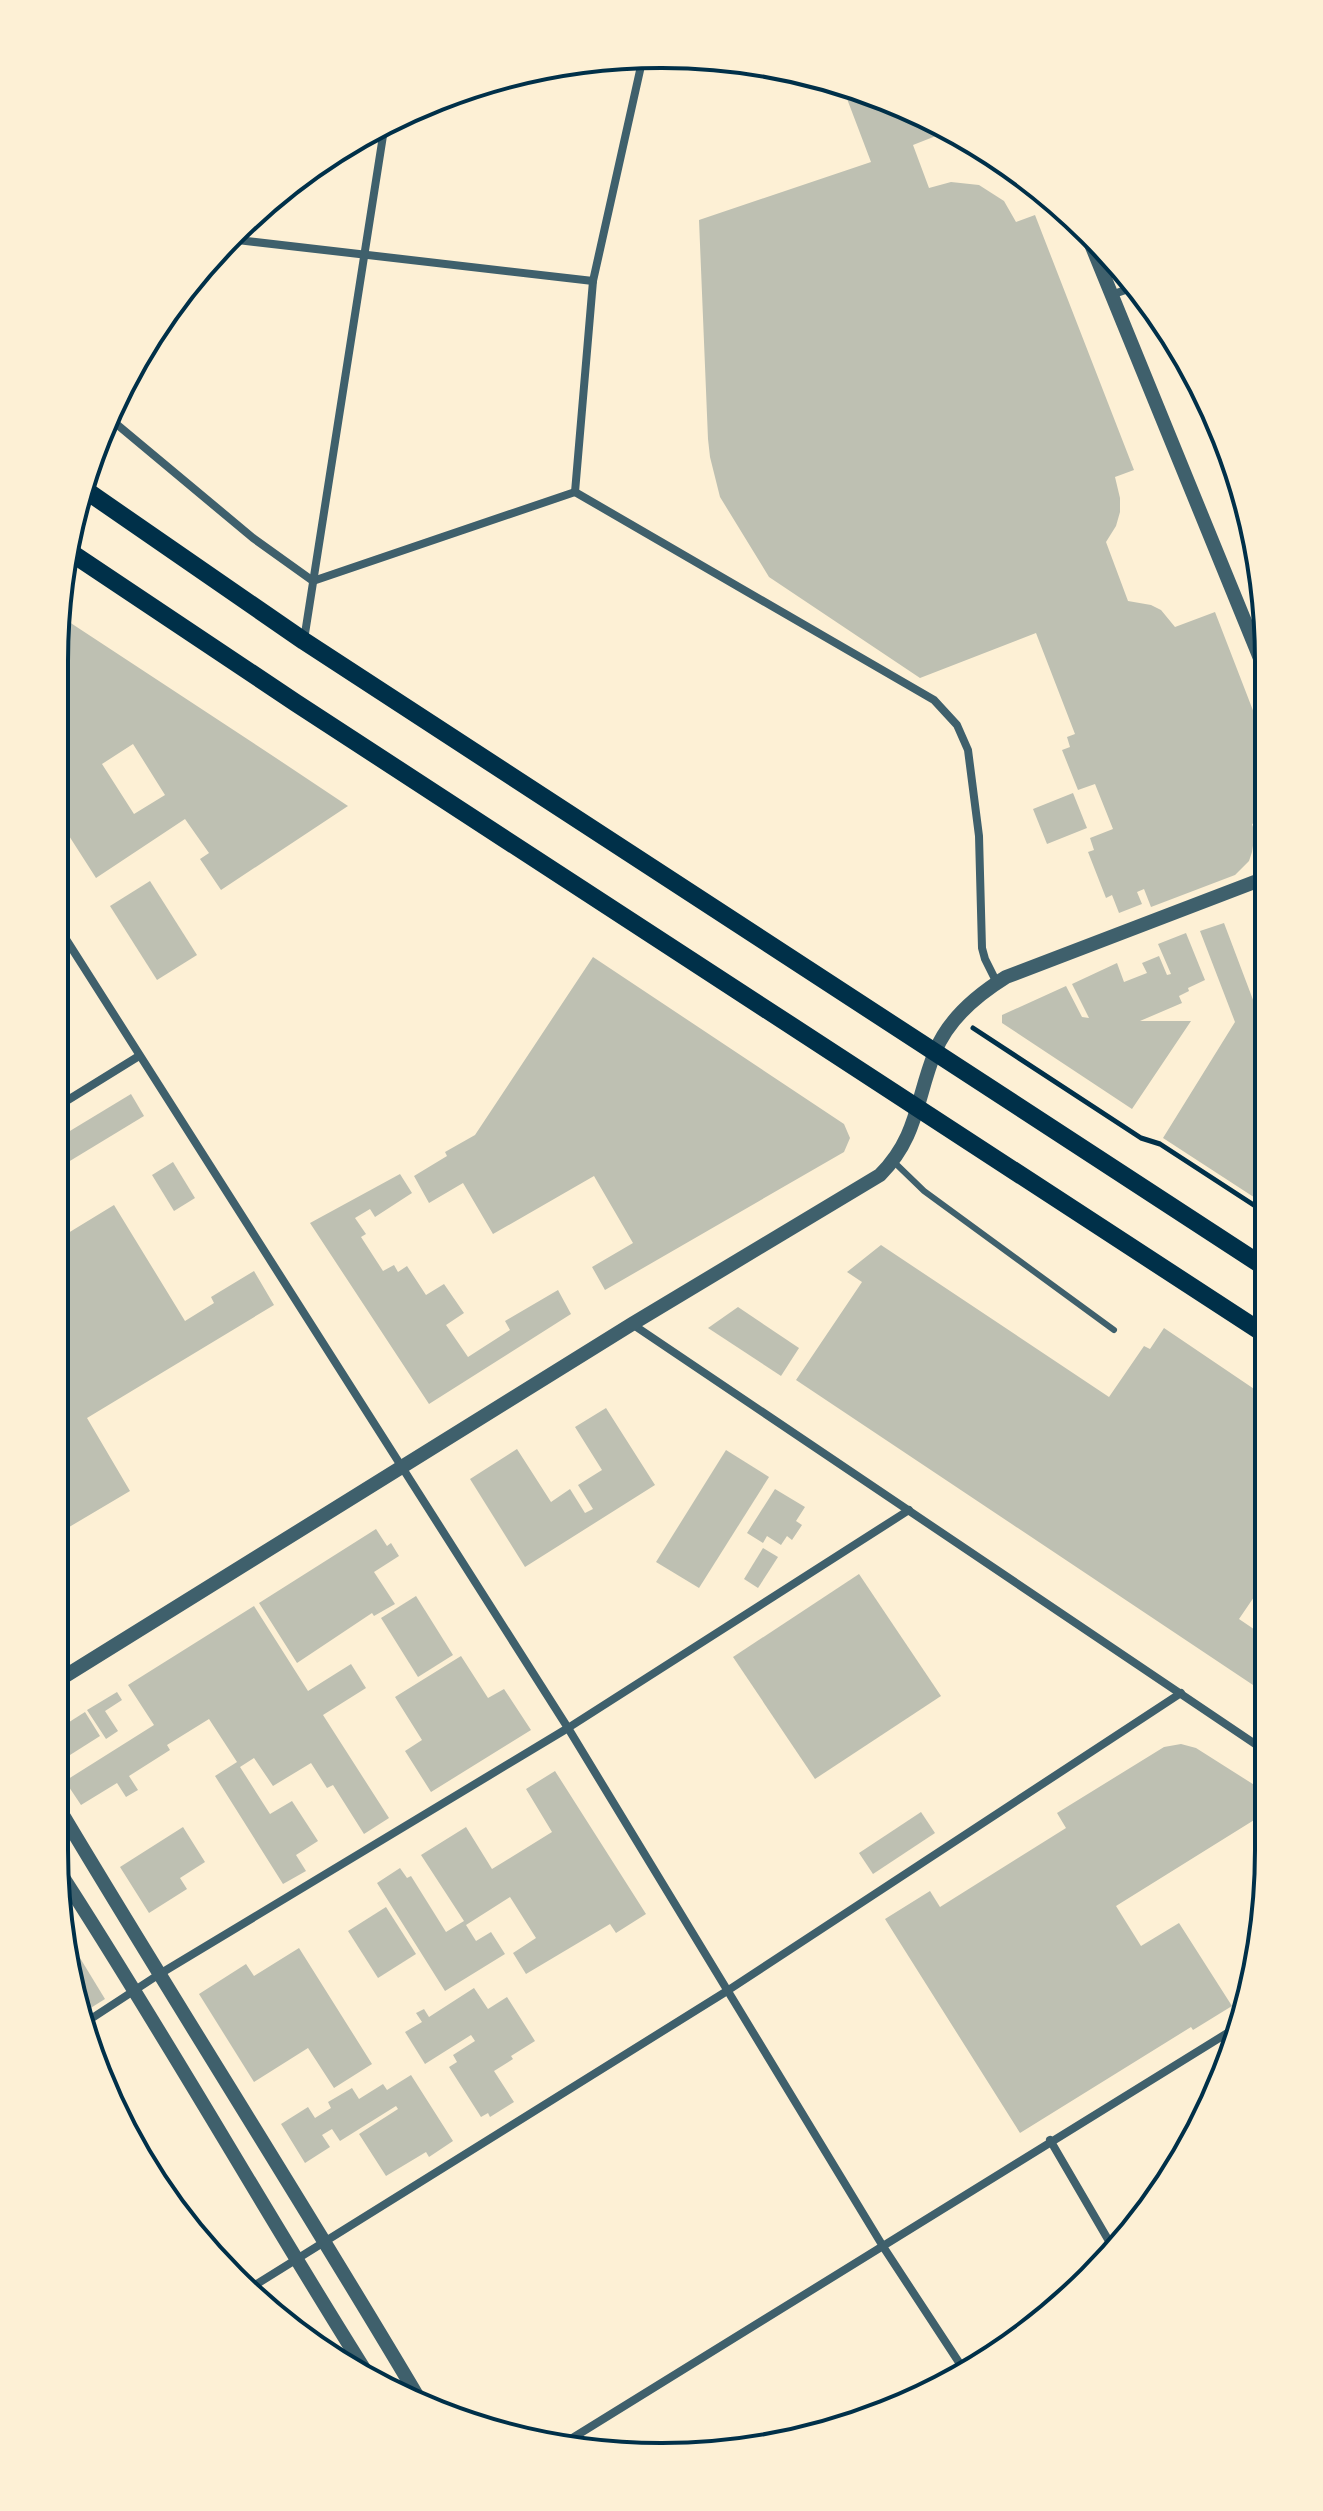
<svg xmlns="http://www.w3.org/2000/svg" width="1323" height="2511" viewBox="0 0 1323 2511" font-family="'Nunito Sans',sans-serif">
<rect width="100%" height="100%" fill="#fdf0d5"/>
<g fill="#bec0b2" fill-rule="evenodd">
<path d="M 841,83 L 931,117 L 951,130 L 913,145 L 929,188 L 951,182 L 979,185 L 1004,201 L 1016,222 L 1035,215 L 1134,470 L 1115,477 L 1120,498 L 1120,512 L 1116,526 L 1106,542 L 1128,601 L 1151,605 L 1161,610 L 1175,627 L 1215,612 L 1264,739 L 1264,819 L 1252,824 L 1255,833 L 1252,852 L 1249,861 L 1235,875 L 1151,907 L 1144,889 L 1137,892 L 1142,904 L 1119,913 L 1112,895 L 1106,898 L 1088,852 L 1094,850 L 1090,838 L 1113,829 L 1095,784 L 1078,790 L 1062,750 L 1070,747 L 1067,737 L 1075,734 L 1036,633 L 920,678 L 769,577 L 720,497 L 710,457 L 708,439 L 699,220 L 871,162 Z"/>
<path d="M 1190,367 L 1223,429 L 1245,513 L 1243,513 Z"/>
<path d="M 57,614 L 276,758 L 348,806 L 221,890 L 200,859 L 209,853 L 185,819 L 96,878 L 55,814 ZM 133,744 L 165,795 L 134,814 L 102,764 Z"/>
<path d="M 1073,793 L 1087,828 L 1047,844 L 1033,809 Z"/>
<path d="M 150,881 L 197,955 L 157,980 L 110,906 Z"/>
<path d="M 1224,923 L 1258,1013 L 1265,1011 L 1266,1205 L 1163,1138 L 1235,1022 L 1200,931 Z"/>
<path d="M 1186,933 L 1205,980 L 1188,988 L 1189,991 L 1179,996 L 1182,1003 L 1140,1021 L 1191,1021 L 1132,1109 L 1002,1023 L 1002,1015 L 1066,986 L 1082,1017 L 1089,1018 L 1072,984 L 1117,963 L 1124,982 L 1147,973 L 1142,963 L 1159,956 L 1167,975 L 1171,974 L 1158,944 Z"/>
<path d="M 593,957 L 844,1124 L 850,1138 L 844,1152 L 605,1290 L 592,1267 L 633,1243 L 594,1176 L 493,1234 L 463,1183 L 429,1203 L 414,1176 L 447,1156 L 445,1152 L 475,1135 Z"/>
<path d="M 131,1094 L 144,1116 L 55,1170 L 55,1140 Z"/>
<path d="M 173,1162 L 195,1198 L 174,1211 L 152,1175 Z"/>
<path d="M 400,1174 L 412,1193 L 375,1217 L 370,1209 L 355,1218 L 366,1234 L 361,1237 L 383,1271 L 394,1265 L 398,1272 L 407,1266 L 426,1295 L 444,1284 L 464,1313 L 446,1325 L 468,1357 L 510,1330 L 505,1321 L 558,1290 L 571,1314 L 429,1404 L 310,1223 Z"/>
<path d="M 114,1205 L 185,1321 L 214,1303 L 211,1297 L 254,1271 L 274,1305 L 87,1418 L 130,1491 L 54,1536 L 55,1241 Z"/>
<path d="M 881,1245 L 1109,1397 L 1144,1346 L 1150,1349 L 1164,1328 L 1266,1397 L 1267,1578 L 1239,1619 L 1267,1638 L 1267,1683 L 1262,1691 L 796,1380 L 862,1282 L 847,1272 Z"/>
<path d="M 738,1307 L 799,1348 L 781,1376 L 708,1328 Z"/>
<path d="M 606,1408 L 655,1485 L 525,1567 L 470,1479 L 517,1449 L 551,1502 L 570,1489 L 585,1513 L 593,1509 L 578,1485 L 602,1470 L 575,1427 Z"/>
<path d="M 726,1450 L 769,1477 L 699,1588 L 656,1562 Z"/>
<path d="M 775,1489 L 805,1507 L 796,1521 L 802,1525 L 792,1540 L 787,1536 L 781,1545 L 767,1536 L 763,1543 L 747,1533 Z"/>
<path d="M 376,1529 L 387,1546 L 391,1543 L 399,1556 L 374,1572 L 395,1604 L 374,1616 L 372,1613 L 297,1663 L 259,1603 Z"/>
<path d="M 763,1548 L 778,1557 L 758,1588 L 744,1579 Z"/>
<path d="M 859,1574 L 941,1696 L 815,1779 L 733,1657 Z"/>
<path d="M 416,1596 L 453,1655 L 418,1677 L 381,1618 Z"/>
<path d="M 254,1606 L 308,1691 L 351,1664 L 366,1688 L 323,1715 L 389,1818 L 364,1834 L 333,1785 L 327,1788 L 311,1763 L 273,1786 L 254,1758 L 240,1767 L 270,1814 L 292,1801 L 318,1841 L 296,1855 L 306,1871 L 283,1884 L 215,1776 L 237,1762 L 209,1719 L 167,1745 L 170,1750 L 129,1776 L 138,1790 L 126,1797 L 117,1783 L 81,1805 L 65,1781 L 154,1725 L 128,1685 Z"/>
<path d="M 461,1656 L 488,1698 L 504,1689 L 531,1730 L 431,1792 L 405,1751 L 422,1740 L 395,1697 Z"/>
<path d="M 117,1692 L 122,1700 L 105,1711 L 118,1731 L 106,1739 L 87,1710 Z"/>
<path d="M 85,1712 L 100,1736 L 70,1755 L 55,1731 Z"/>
<path d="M 1181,1744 L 1196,1748 L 1267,1793 L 1267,1812 L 1116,1906 L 1141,1946 L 1179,1923 L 1232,2006 L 1193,2030 L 1191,2027 L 1020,2133 L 885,1919 L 930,1891 L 940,1907 L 1066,1828 L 1057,1813 L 1164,1747 Z"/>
<path d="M 555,1771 L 646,1914 L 616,1933 L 610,1924 L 526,1974 L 513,1953 L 536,1938 L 510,1897 L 466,1925 L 476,1941 L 491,1932 L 505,1954 L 445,1991 L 377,1883 L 400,1868 L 407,1878 L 411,1876 L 446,1932 L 464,1921 L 421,1855 L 466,1827 L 492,1869 L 552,1832 L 526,1789 Z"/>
<path d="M 921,1812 L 935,1833 L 873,1874 L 859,1853 Z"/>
<path d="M 183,1827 L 205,1862 L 180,1878 L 187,1889 L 149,1913 L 120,1867 Z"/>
<path d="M 386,1907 L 416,1954 L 378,1978 L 348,1931 Z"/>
<path d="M 299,1948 L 372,2064 L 334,2088 L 308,2048 L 254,2082 L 199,1994 L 246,1964 L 254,1976 Z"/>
<path d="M 80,1958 L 105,1999 L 81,2014 L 73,1962 Z"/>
<path d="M 474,1988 L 488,2009 L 507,1997 L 535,2041 L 511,2056 L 513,2059 L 494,2071 L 514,2102 L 490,2117 L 488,2113 L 481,2117 L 449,2067 L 457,2062 L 453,2055 L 475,2041 L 471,2035 L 425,2064 L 405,2032 L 422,2022 L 416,2013 L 424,2009 L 429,2017 Z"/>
<path d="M 411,2075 L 453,2141 L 429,2157 L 426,2152 L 386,2176 L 359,2134 L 398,2109 L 396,2106 L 340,2141 L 332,2129 L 322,2135 L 330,2147 L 305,2163 L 281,2124 L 308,2107 L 315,2118 L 331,2108 L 328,2102 L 352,2088 L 359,2099 L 383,2084 L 387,2090 Z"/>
</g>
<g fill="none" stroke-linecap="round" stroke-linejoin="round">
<path stroke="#003049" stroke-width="5" d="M 973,1028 L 1141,1138 L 1160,1144 L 1266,1213"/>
<path stroke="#3f606c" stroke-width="6" d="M 893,1161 L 924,1191 L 1114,1330"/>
<g stroke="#3f606c" stroke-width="8">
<path d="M 229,239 L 593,281"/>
<path d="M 1111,295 L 1134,287"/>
<path d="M 108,417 L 253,538 L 313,581 L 575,492"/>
<path d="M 575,492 L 934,700 L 957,725 L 968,750 L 979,836 L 982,948 L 985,959 L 997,983"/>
<path d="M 575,492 L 593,281 L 643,57"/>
<path d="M 304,640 L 385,123"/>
<path d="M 55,922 L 568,1728 L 884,2248 L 964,2370"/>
<path d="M 55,1108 L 139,1056"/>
<path d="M 632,1324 L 1267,1752"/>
<path d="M 83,2024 L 158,1975 L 568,1728 L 909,1510"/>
<path d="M 1050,2140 L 1113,2248"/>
<path d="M 252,2287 L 727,1991 L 1181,1693"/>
<path d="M 566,2442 L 1242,2024"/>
</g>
<g stroke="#3f606c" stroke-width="14">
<path d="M 1086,232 L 1264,668"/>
<path d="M 54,1683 L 632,1324 L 880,1175 C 918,1137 916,1099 935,1052 C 948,1019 977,995 1006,977 L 1265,878"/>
<path d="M 54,1800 C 173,2000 299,2196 418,2397"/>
<path d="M 57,1868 C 165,2034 262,2207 368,2375"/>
</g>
<g stroke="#003049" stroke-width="18">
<path d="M 81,487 L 304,641 L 1266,1268"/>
<path d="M 67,550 L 296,703 L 1266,1335"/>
</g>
</g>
<path d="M0 0H1323V2511H0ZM661 68H662A593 593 0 0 1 1255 661V1850A593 593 0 0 1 662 2443H661A593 593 0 0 1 68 1850V661A593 593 0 0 1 661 68Z" fill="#fdf0d5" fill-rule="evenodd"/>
<path fill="none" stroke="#003049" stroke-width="4" d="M661 68H662A593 593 0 0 1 1255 661V1850A593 593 0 0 1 662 2443H661A593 593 0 0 1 68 1850V661A593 593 0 0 1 661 68Z"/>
</svg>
